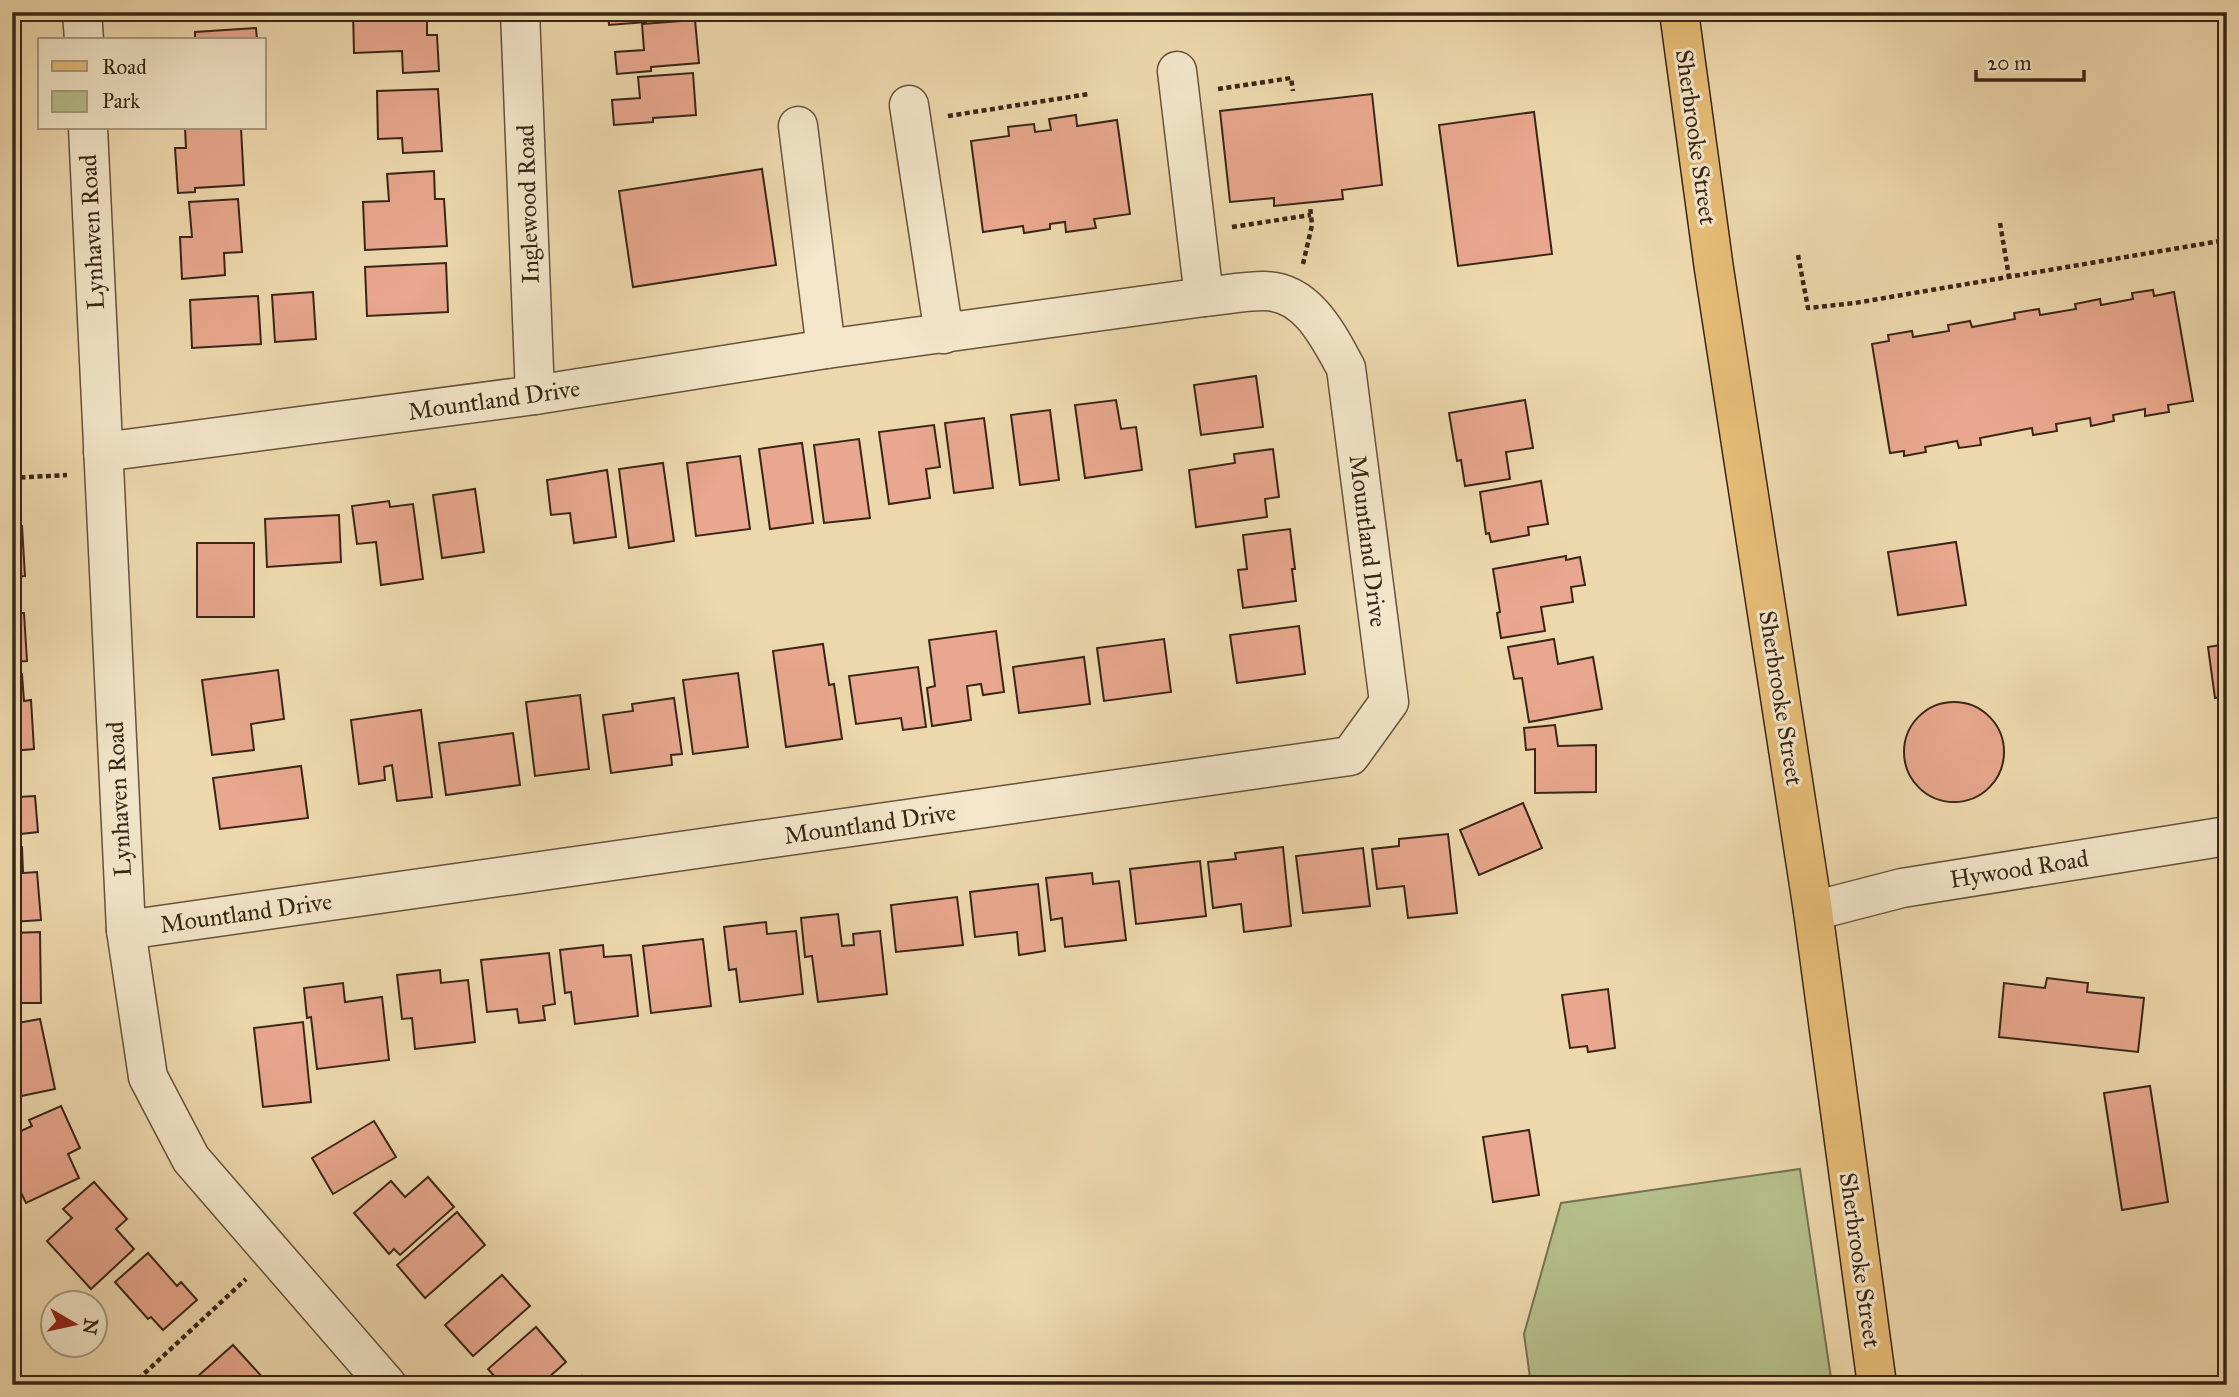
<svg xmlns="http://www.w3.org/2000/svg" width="2239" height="1397" viewBox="0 0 2239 1397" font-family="'IM FELL Great Primer',serif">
<rect width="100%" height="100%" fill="#edd8ad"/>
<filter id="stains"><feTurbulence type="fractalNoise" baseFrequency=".00286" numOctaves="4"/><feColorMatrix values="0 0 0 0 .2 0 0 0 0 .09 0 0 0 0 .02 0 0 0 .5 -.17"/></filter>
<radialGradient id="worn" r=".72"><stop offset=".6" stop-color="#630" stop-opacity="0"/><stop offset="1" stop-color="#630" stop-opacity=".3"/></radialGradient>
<path fill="#b5bf8b" stroke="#787250" stroke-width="2" d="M 1800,1169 L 1832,1385 L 1531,1385 L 1524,1334 L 1561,1203 Z"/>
<g fill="#e8a78e" stroke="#3a2616" stroke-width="2">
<path d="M 169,12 L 214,12 L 183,14 L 184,19 L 170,20 Z"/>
<path d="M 353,12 L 427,12 L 427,35 L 437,35 L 439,71 L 403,73 L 402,51 L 354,53 Z"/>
<path d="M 608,12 L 690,12 L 690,13 L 646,17 L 646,22 L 609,25 Z"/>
<path d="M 695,20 L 699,63 L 651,67 L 651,71 L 617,74 L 615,52 L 644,50 L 642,24 Z"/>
<path d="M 256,28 L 257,40 L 195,40 L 195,32 Z"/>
<path d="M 693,73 L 696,115 L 653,118 L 653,122 L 614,125 L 612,100 L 640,98 L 638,77 Z"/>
<path d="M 438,89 L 442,151 L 403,153 L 402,138 L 378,139 L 377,91 Z"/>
<path d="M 1372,94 L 1382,185 L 1342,190 L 1343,199 L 1274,206 L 1274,198 L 1230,202 L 1220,111 Z"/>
<path d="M 1534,112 L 1552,254 L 1458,266 L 1439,125 Z"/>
<path d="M 1076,115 L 1077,126 L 1117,120 L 1130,214 L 1094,219 L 1096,228 L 1066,232 L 1065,222 L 1050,224 L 1050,229 L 1024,233 L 1023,226 L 983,232 L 971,141 L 1009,136 L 1008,127 L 1034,124 L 1035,132 L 1051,130 L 1049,119 Z"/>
<path d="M 185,128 L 241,128 L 244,185 L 195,188 L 195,192 L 178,193 L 175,148 L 186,148 Z"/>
<path d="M 762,169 L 776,265 L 633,287 L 619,191 Z"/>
<path d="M 434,171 L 435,199 L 444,199 L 447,246 L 365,250 L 363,202 L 389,201 L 387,174 Z"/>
<path d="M 238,199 L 242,252 L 224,253 L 225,275 L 182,279 L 180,237 L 192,237 L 189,202 Z"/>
<path d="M 446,263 L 448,312 L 367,316 L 365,267 Z"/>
<path d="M 2153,290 L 2154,296 L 2174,292 L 2193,401 L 2168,405 L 2169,412 L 2145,416 L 2145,409 L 2113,415 L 2114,421 L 2091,426 L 2090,418 L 2056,424 L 2057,431 L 2033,435 L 2032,428 L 1980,438 L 1981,445 L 1959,448 L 1957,441 L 1925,447 L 1926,452 L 1904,456 L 1904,451 L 1890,453 L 1872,344 L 1889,341 L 1888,335 L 1912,331 L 1913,337 L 1949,331 L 1948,325 L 1970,321 L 1972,327 L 2015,319 L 2014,313 L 2039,309 L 2040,315 L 2076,309 L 2075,304 L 2100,299 L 2101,305 L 2133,299 L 2132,293 Z"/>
<path d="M 313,292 L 316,339 L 275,342 L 272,295 Z"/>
<path d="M 258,296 L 261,344 L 192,348 L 190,300 Z"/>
<path d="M 1256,376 L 1263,427 L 1201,435 L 1194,385 Z"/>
<path d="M 1116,400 L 1121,429 L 1136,427 L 1142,470 L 1085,478 L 1075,405 Z"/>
<path d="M 1525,400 L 1533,448 L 1506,452 L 1510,479 L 1465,486 L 1461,460 L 1457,461 L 1449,413 Z"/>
<path d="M 1050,410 L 1059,480 L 1020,485 L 1011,415 Z"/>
<path d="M 984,418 L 993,488 L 954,493 L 945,423 Z"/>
<path d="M 934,425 L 940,467 L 926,469 L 930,498 L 889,504 L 879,432 Z"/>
<path d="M 859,439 L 870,518 L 824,523 L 814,445 Z"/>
<path d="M 802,443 L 813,523 L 770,529 L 759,449 Z"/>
<path d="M 1273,449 L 1279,497 L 1265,499 L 1267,517 L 1196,527 L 1189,470 L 1235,463 L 1234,454 Z"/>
<path d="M 740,456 L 750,529 L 696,536 L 687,463 Z"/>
<path d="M 663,463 L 674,541 L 629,548 L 619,469 Z"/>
<path d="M 607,470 L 616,537 L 574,543 L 570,513 L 551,515 L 547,480 Z"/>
<path d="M 1541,481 L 1548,524 L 1528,527 L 1529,535 L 1491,542 L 1489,533 L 1486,534 L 1480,492 Z"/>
<path d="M 475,489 L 484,552 L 442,558 L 433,495 Z"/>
<path d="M 12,501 L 14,501 L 16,526 L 22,526 L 25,576 L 12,577 Z"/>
<path d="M 389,501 L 390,507 L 413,504 L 423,579 L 381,585 L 376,542 L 357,544 L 352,506 Z"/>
<path d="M 339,515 L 341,562 L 267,567 L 265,519 Z"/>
<path d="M 1290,529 L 1295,569 L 1292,569 L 1296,601 L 1243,608 L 1238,570 L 1247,569 L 1243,535 Z"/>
<path d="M 1956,542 L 1966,605 L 1898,615 L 1888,552 Z"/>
<rect x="197" y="543" width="57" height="74"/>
<path d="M 1566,556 L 1566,560 L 1580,557 L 1585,585 L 1571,587 L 1573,602 L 1541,607 L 1545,631 L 1501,638 L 1497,613 L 1500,612 L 1493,569 Z"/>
<path d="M 12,588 L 17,588 L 20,613 L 24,613 L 27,661 L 12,662 Z"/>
<path d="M 1299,626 L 1305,674 L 1237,683 L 1230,635 Z"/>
<path d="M 996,631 L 1004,692 L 983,695 L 981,684 L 967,686 L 971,720 L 932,726 L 927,688 L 935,686 L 929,640 Z"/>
<path d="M 1164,639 L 1171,692 L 1104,701 L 1097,648 Z"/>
<path d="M 1554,639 L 1558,664 L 1593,657 L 1602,709 L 1529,722 L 1522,678 L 1514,679 L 1508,647 Z"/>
<path d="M 823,644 L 829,685 L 834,684 L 842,739 L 786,747 L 773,651 Z"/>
<path d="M 2227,644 L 2227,696 L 2215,698 L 2208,647 Z"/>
<path d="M 1084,657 L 1090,704 L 1019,713 L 1013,667 Z"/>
<path d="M 918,667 L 926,727 L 903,730 L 901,718 L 856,724 L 849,676 Z"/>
<path d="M 278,670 L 284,719 L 251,724 L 254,750 L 212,755 L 202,680 Z"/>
<path d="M 738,673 L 748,747 L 693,754 L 683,680 Z"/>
<path d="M 22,674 L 24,701 L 31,700 L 34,749 L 12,751 L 12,675 Z"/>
<path d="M 580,695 L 589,769 L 535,776 L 526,702 Z"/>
<path d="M 674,698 L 682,754 L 671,755 L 672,765 L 611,773 L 603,715 L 633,711 L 632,704 Z"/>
<circle cx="1954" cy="752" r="50"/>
<path d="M 421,710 L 432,797 L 397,801 L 392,765 L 384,767 L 385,780 L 359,784 L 351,720 Z"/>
<path d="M 1555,725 L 1558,746 L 1596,745 L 1596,792 L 1535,793 L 1535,749 L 1526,750 L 1524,728 Z"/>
<path d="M 513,733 L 520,785 L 446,795 L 439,743 Z"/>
<path d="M 301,766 L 308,818 L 220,829 L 213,778 Z"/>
<path d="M 12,769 L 17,769 L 18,797 L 35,796 L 38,832 L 12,835 Z"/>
<path d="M 1523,803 L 1542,848 L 1479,875 L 1460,830 Z"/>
<path d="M 1448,834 L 1457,913 L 1408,918 L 1404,886 L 1377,889 L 1372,849 L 1399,846 L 1399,839 Z"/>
<path d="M 22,847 L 23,873 L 37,872 L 41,920 L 12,922 L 12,848 Z"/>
<path d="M 1283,847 L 1291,926 L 1244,932 L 1241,904 L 1213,908 L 1208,862 L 1236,859 L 1235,853 Z"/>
<path d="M 1363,848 L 1370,906 L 1303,913 L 1296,856 Z"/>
<path d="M 1200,861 L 1206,916 L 1136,924 L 1130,869 Z"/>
<path d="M 1092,873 L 1093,884 L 1119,881 L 1126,940 L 1065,947 L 1062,918 L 1051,920 L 1046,878 Z"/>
<path d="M 1038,884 L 1045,951 L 1019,955 L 1017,932 L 975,937 L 970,892 Z"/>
<path d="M 957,897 L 963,945 L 896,952 L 891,905 Z"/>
<path d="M 838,914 L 842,946 L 854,945 L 853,934 L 880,931 L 887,994 L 818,1002 L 812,956 L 805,957 L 801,918 Z"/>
<path d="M 766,922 L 767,934 L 796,931 L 803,994 L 740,1002 L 736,969 L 729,970 L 724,927 Z"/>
<path d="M 40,932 L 41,1003 L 12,1003 L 12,933 Z"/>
<path d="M 703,939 L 711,1006 L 651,1013 L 643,946 Z"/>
<path d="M 603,945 L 604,957 L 631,955 L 638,1016 L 575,1024 L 571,992 L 565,993 L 560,950 Z"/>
<path d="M 549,953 L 555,1004 L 543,1006 L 545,1020 L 519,1023 L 517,1009 L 487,1012 L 481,960 Z"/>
<path d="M 440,970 L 441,983 L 468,980 L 475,1042 L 415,1049 L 412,1018 L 402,1019 L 397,975 Z"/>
<path d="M 2047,978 L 2088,983 L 2087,992 L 2144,998 L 2138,1052 L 1999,1037 L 2004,983 L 2045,988 Z"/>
<path d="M 343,983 L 345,1002 L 382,997 L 389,1060 L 317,1069 L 311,1017 L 307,1018 L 304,988 Z"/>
<path d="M 1608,989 L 1615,1048 L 1588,1052 L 1587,1046 L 1570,1048 L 1562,995 Z"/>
<path d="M 40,1019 L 55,1089 L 12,1098 L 12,1024 Z"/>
<path d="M 303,1022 L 311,1102 L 263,1107 L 254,1028 Z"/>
<path d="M 2150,1086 L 2168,1202 L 2122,1210 L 2104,1093 Z"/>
<path d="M 61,1106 L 80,1148 L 68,1154 L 79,1178 L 26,1203 L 12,1174 L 12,1135 L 32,1126 L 29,1120 Z"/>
<path d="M 374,1121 L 396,1157 L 333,1194 L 312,1158 Z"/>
<path d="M 1529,1130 L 1539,1195 L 1493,1202 L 1483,1137 Z"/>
<path d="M 428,1177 L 454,1207 L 400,1255 L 394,1249 L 389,1254 L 354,1213 L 391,1181 L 405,1197 Z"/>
<path d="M 94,1182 L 127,1219 L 116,1229 L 134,1249 L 91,1289 L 47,1241 L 72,1218 L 63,1209 Z"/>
<path d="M 457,1212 L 485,1245 L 425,1298 L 397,1265 Z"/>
<path d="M 148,1253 L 177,1286 L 181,1282 L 197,1300 L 163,1330 L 151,1317 L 148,1319 L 115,1282 Z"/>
<path d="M 502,1275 L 530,1306 L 473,1356 L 445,1325 Z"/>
<path d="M 536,1327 L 566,1362 L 540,1385 L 502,1385 L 488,1369 Z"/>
<path d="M 233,1345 L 263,1378 L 255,1385 L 188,1385 Z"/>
<path d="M 582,1376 L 590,1385 L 572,1385 Z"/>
</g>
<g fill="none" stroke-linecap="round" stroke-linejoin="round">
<defs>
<g id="minor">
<path d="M 82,12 L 84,40"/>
<path d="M 520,12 L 535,395"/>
<path d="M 1177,71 L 1204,297"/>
<path d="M 909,105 L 944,334"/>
<path d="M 798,126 L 826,349"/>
<path d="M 88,128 L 126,930 L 148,1077 L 191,1159 L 387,1385"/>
<path d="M 103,452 L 535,395 L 826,349 L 1204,297 C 1224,295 1244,291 1264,291 C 1307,291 1328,335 1346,368 L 1389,702 L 1350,756 L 126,930"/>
<path d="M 1813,911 L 1902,888 L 2227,836"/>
</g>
<path id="major" d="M 1679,12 L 1714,269 L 1813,911 L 1877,1385"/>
</defs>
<use href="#minor" stroke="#67523c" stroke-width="41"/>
<use href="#major" stroke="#3a2616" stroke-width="41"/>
<g stroke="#3a2616" stroke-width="4.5" stroke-dasharray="5 3.5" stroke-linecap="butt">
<path d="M 1218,89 L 1291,78 L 1293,91"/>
<path d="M 948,116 L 1089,94"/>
<path d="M 2000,223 L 2009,277"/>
<path d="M 1232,227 L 1311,215"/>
<path d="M 1798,255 L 1808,308 L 1855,303 L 2220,241 L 2227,276"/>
<path d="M 1303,264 L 1312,225 L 1310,206"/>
<path d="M 12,478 L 67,475"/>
<path d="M 132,1385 L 246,1279"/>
</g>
<use href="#minor" stroke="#f3e6ca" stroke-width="38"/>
<use href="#major" stroke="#e6bc76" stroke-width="38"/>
</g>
<g text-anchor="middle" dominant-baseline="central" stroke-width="6" stroke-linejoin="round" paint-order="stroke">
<g font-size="24" fill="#3a2616" stroke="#f3e6ca">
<text transform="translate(1696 137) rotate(82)">Sherbrooke Street</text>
<text transform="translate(528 204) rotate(-92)">Inglewood Road</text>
<text transform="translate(92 232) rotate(-93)">Lynhaven Road</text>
<text transform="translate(494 400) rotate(-8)">Mountland Drive</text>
<text transform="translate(1368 541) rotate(83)">Mountland Drive</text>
<text transform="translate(1781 698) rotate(81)">Sherbrooke Street</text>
<text transform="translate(119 799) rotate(-93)">Lynhaven Road</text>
<text transform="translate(870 824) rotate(-8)">Mountland Drive</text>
<text transform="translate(2019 869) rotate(-9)">Hywood Road</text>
<text transform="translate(246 913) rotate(-8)">Mountland Drive</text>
<text transform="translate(1860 1260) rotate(82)">Sherbrooke Street</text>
</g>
</g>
<rect width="2239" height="1397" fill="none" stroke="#edd8ad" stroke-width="42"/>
<rect x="14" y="14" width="2211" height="1369" fill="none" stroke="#3a2616" stroke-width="3.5"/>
<rect x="21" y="21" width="2197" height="1355" fill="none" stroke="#3a2616" stroke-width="2"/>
<rect x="38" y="38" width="228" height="91" fill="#f3e6ca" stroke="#a99982" stroke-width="2"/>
<rect x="52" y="61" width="35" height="10" fill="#e6bc76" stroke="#a99982" stroke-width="2"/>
<text x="102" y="74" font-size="21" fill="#3a2616">Road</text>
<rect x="52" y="91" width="35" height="21" fill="#b5bf8b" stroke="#a99982" stroke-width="2"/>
<text x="102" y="108" font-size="21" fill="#3a2616">Park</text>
<g transform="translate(74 1324) rotate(99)"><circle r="33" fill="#f3e6ca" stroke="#a99982" stroke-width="2"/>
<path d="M0-5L12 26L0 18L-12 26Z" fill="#8f2418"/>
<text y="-10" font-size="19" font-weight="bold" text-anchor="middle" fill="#3a2616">N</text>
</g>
<path d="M1976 70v10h108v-10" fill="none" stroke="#3a2616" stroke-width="3.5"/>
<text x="1987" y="70" font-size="21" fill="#3a2616" stroke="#f3e6ca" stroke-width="5" paint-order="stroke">20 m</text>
<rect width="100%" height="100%" filter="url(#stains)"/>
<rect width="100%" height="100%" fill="url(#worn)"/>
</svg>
